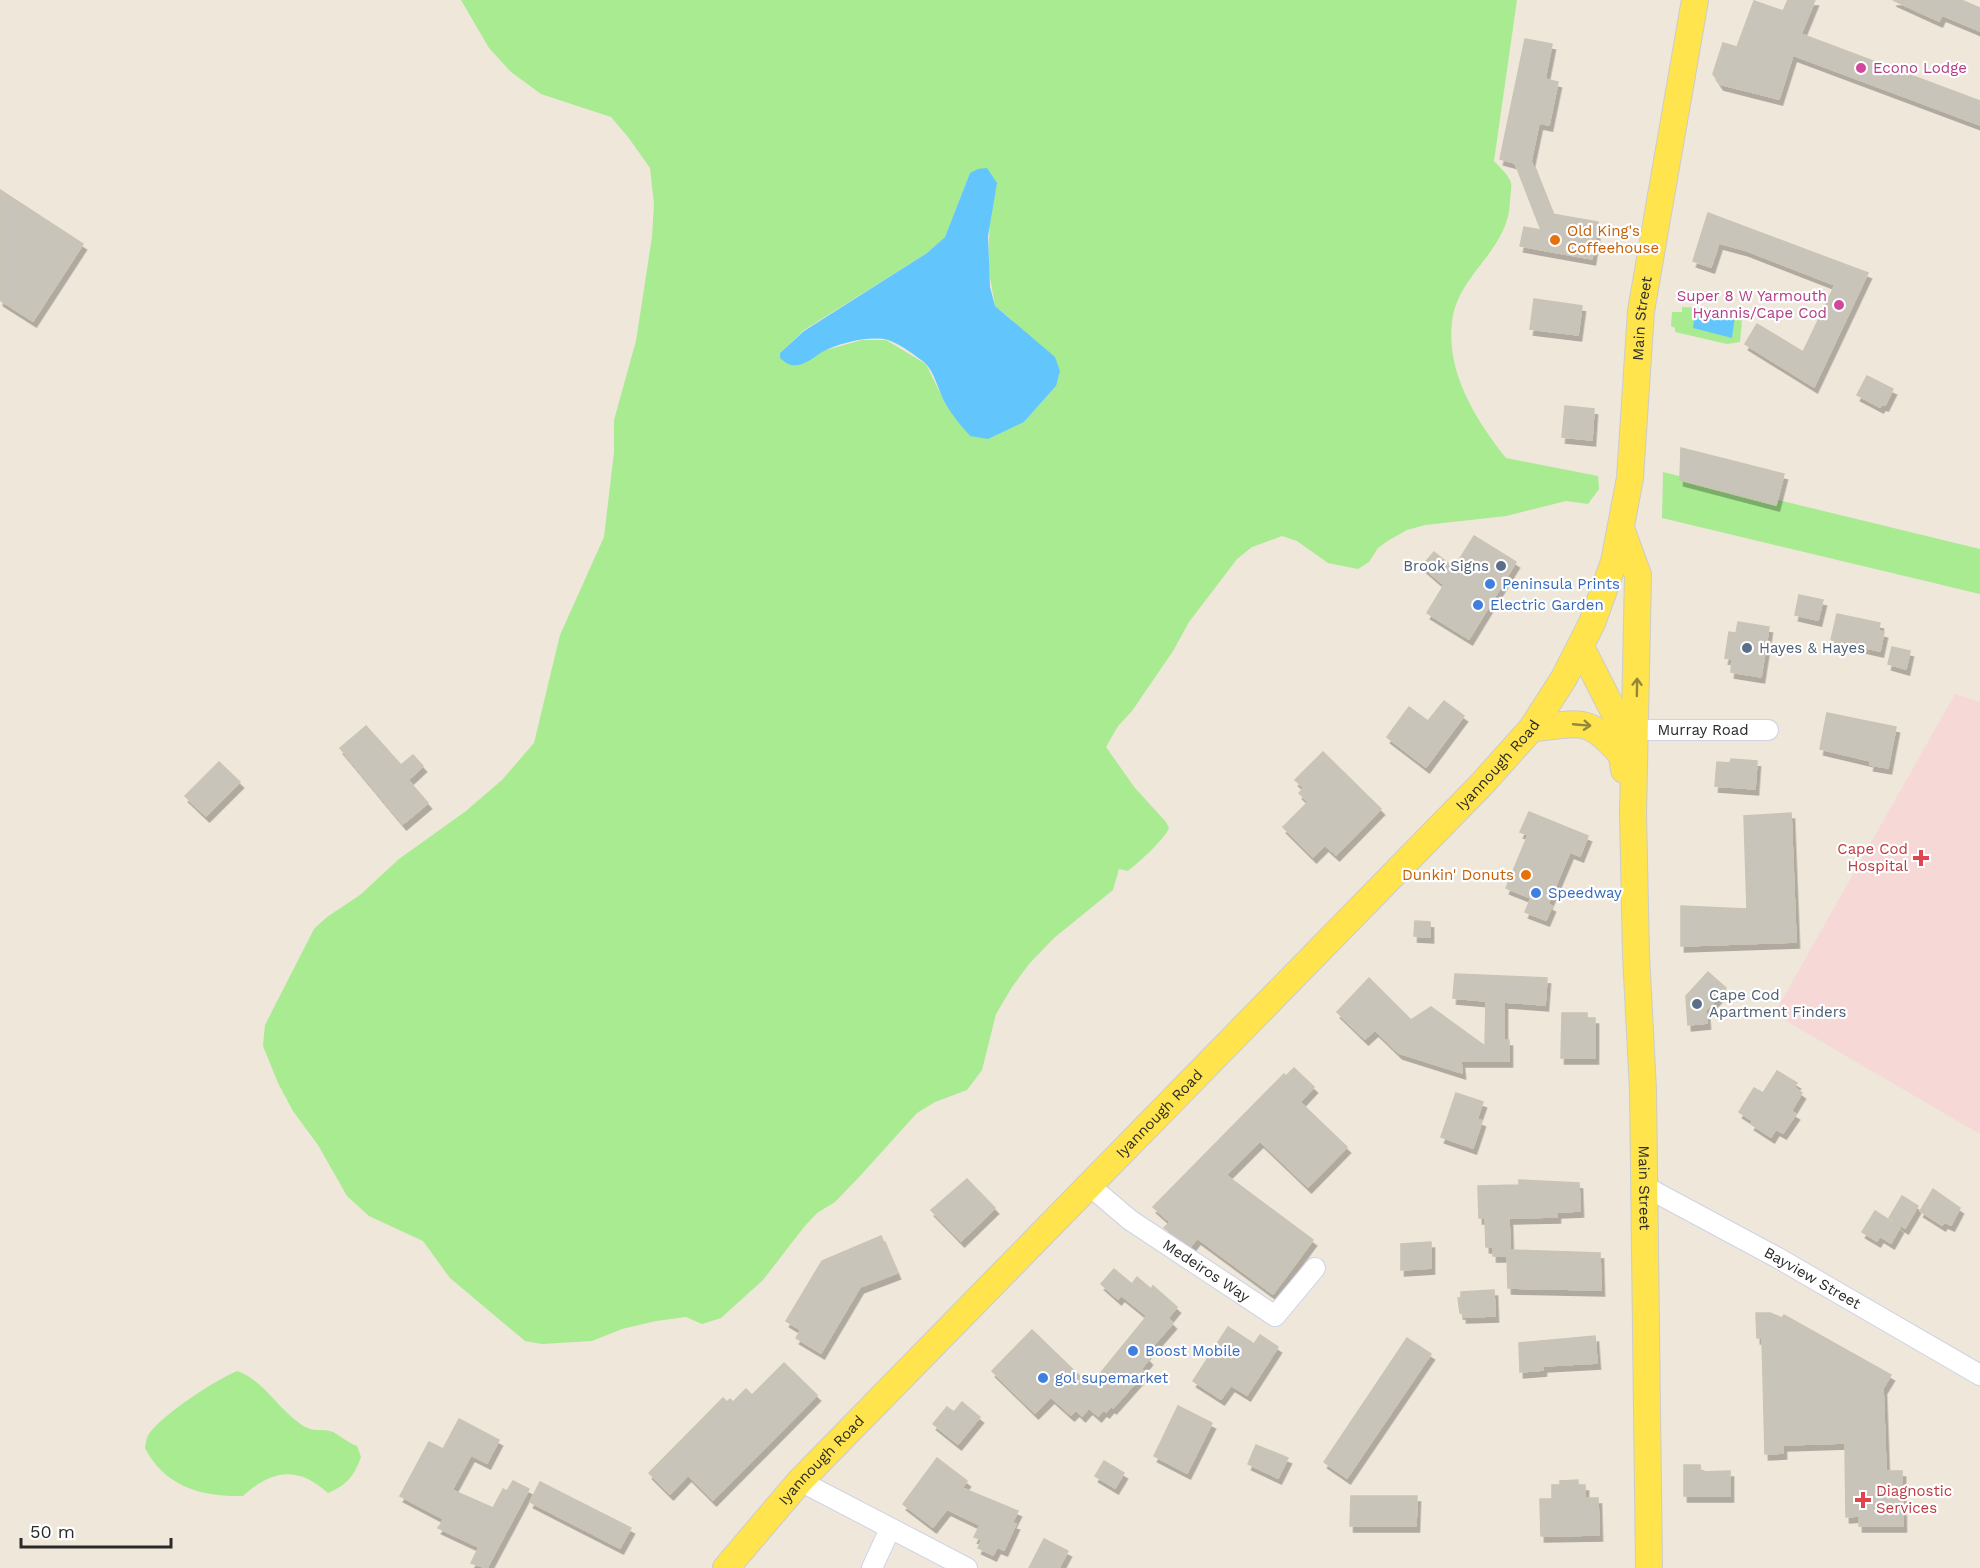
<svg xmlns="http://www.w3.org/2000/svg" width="1980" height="1568" viewBox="0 0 1980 1568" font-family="'Work Sans',sans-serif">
<defs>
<filter id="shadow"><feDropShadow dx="3.5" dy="6" stdDeviation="0" flood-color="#0004"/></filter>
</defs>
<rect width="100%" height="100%" fill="#eee7da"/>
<path fill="#f6d8d7" d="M 1955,694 L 1980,702 L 1980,1134 L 1774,1014 Z"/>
<g fill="#a8eb91" fill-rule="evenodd">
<path d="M 461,0 L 1517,0 L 1494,161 C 1499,167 1509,175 1511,183 C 1512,188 1510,196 1510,201 C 1509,251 1457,274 1452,322 C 1446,373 1476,420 1506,458 L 1598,476 L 1599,489 L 1588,504 L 1566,501 L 1506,516 L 1425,525 L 1407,530 L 1389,540 L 1378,548 L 1369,562 L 1358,569 L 1328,563 L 1297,541 L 1282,536 L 1252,547 L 1237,559 L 1189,622 L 1173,651 L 1132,711 L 1118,726 L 1106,747 L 1135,788 L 1166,822 L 1169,828 C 1165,839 1138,863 1128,871 L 1119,869 L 1113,890 L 1054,938 L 1029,964 L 1012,987 L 996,1014 L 982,1070 L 967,1090 L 935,1102 L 917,1113 L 860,1176 L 835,1202 L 817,1213 L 804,1227 L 763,1280 L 721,1318 L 702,1324 L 686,1317 L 656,1321 L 622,1329 L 592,1341 L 542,1344 L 525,1341 L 450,1278 L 423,1241 L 369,1216 L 347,1196 L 318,1145 L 293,1111 L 278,1083 L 263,1046 L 265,1025 L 314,929 L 327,917 L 360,895 L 399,859 L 466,811 L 502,780 L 534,743 L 560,635 L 604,537 L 614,452 L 614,420 L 636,341 L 652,237 L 654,204 L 650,168 L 628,137 L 611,117 L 541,94 L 511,72 L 489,48 ZM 970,173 L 990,211 L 988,266 L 995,306 L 1012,320 L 1056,386 L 1024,422 L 970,436 L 945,403 L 926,364 L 886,340 L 862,340 L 826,350 L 780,353 L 804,330 L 927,253 L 945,237 Z"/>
<path d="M 1682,307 L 1743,310 L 1740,342 L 1727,344 L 1675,332 L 1675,328 L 1671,326 L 1672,312 L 1682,312 Z"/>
<path d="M 1663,472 L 1980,549 L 1980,594 L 1662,518 Z"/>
<path d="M 237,1371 C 263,1380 276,1406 298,1422 C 314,1435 319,1427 333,1432 C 341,1436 348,1443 357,1446 L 361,1457 C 354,1476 347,1485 328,1493 C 298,1466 273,1469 243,1496 C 202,1497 165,1487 145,1448 C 146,1444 146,1438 149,1434 C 163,1414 214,1381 237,1371 Z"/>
</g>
<g fill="#62c6fc">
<path d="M 987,168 L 997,183 L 988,236 L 990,287 L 995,306 L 1055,357 L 1060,371 L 1056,386 L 1024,422 L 988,439 L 970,436 C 961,426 952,415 945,403 C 938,390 935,372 924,362 C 913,354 900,344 888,340 C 871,335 839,343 824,351 C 809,360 796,374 780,358 L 780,353 L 804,331 L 927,253 L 945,237 L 970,173 L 978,169 Z"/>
<path d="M 1695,312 L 1735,315 L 1732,338 L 1693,328 Z"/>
</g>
<g fill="#c9c4ba" stroke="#cac4b4" stroke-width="1.5" filter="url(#shadow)">
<path d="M 1788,0 L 1815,0 L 1801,34 L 1980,101 L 1980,125 L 1793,55 L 1779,99 L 1720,84 L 1713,74 L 1723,43 L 1737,47 L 1754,1 L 1783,11 Z"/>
<path d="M 1893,0 L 1961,0 L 1980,8 L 1980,31 L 1942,15 L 1939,21 Z"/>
<path d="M 1525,39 L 1552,44 L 1545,79 L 1558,82 L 1549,125 L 1539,123 L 1531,161 L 1552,214 L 1598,222 L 1592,259 L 1520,246 L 1524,227 L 1541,230 L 1515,163 L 1500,159 Z"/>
<path d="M 0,190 L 83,244 L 33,321 L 0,300 Z"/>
<path d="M 1708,213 L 1868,273 L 1814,387 L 1745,344 L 1757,324 L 1803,352 L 1835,285 L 1745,250 L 1719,243 L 1711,267 L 1693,261 Z"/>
<path d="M 1534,299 L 1582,306 L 1578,335 L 1530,329 Z"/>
<path d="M 1867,376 L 1893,389 L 1885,405 L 1882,404 L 1880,407 L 1857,395 Z"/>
<path d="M 1565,406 L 1594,409 L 1592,440 L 1562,437 Z"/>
<path d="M 1681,448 L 1784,474 L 1776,505 L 1680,480 Z"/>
<path d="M 1474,536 L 1516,562 L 1469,639 L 1427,613 L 1444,585 L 1422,566 L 1434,552 L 1454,568 Z"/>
<path d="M 1799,595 L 1823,600 L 1818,620 L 1795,615 Z"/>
<path d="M 1837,614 L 1880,623 L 1878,631 L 1884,632 L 1880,651 L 1831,640 Z"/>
<path d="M 1738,622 L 1769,627 L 1761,677 L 1731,672 L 1732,659 L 1725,658 L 1729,632 L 1736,633 Z"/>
<path d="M 1892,647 L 1910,651 L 1906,669 L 1888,664 Z"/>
<path d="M 1444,701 L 1464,716 L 1426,767 L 1387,737 L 1409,707 L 1428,721 Z"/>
<path d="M 1827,713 L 1896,727 L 1888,768 L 1870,765 L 1871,761 L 1820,749 Z"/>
<path d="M 366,726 L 401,765 L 413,755 L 423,766 L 408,780 L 428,803 L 403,824 L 340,748 Z"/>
<path d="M 1323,752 L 1381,809 L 1336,855 L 1325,845 L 1313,857 L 1283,827 L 1308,802 L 1299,793 L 1304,788 L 1295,780 Z"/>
<path d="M 1731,759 L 1757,761 L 1755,789 L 1715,786 L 1717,762 L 1730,763 Z"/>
<path d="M 219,762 L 240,782 L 206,816 L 185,796 Z"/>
<path d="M 1529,812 L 1588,836 L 1580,856 L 1570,852 L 1548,904 L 1552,906 L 1546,920 L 1525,912 L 1531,898 L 1506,888 L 1528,835 L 1520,832 Z"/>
<path d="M 1791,813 L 1796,942 L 1681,946 L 1681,906 L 1747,909 L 1744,816 Z"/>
<path d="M 1415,921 L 1430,922 L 1430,937 L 1414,936 Z"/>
<path d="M 1708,972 L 1726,988 L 1706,1010 L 1707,1023 L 1688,1025 L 1686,996 Z"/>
<path d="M 1455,974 L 1547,978 L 1545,1005 L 1504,1002 L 1504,1040 L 1509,1040 L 1509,1061 L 1461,1061 L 1462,1073 L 1399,1053 L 1375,1030 L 1365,1039 L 1337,1012 L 1369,978 L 1411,1020 L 1431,1007 L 1485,1046 L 1486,1001 L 1453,998 Z"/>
<path d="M 1562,1013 L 1587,1013 L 1587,1018 L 1595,1018 L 1595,1058 L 1561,1058 Z"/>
<path d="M 1294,1068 L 1314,1087 L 1300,1102 L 1347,1147 L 1308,1187 L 1260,1141 L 1226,1175 L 1313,1240 L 1273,1294 L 1197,1238 L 1191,1246 L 1164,1228 L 1170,1222 L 1153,1207 L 1284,1074 L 1286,1076 Z"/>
<path d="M 1777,1071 L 1797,1083 L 1794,1087 L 1802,1093 L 1791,1111 L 1796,1114 L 1783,1133 L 1776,1129 L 1771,1137 L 1751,1124 L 1753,1121 L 1739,1112 L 1754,1088 L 1763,1093 Z"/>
<path d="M 1456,1093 L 1483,1102 L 1477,1119 L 1482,1121 L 1473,1148 L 1441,1137 Z"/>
<path d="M 967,1179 L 995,1208 L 961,1241 L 931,1210 Z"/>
<path d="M 1519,1180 L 1579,1183 L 1580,1211 L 1557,1212 L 1557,1217 L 1509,1218 L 1510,1250 L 1600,1253 L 1601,1290 L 1508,1288 L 1507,1256 L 1493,1256 L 1493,1247 L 1486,1247 L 1485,1218 L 1479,1218 L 1478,1186 L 1519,1185 Z"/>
<path d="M 1933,1189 L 1960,1208 L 1951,1225 L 1944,1222 L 1942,1225 L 1920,1211 Z"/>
<path d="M 1902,1196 L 1918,1206 L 1905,1228 L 1889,1218 Z"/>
<path d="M 1875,1211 L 1900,1227 L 1891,1243 L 1880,1236 L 1877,1241 L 1862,1232 Z"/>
<path d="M 881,1236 L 897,1273 L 860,1287 L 821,1353 L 796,1338 L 801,1330 L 786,1321 L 822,1261 Z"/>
<path d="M 1431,1242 L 1431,1268 L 1401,1270 L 1401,1244 Z"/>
<path d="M 1114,1269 L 1132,1284 L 1137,1277 L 1151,1289 L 1153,1286 L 1177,1307 L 1168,1318 L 1173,1323 L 1145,1355 L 1149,1359 L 1141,1369 L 1145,1372 L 1113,1408 L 1111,1406 L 1106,1412 L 1103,1410 L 1098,1416 L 1089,1408 L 1082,1416 L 1076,1410 L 1071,1415 L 1051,1397 L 1035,1413 L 992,1371 L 1032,1330 L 1090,1386 L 1147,1316 L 1121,1295 L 1118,1299 L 1101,1284 Z"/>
<path d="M 1494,1290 L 1495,1316 L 1463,1317 L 1463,1313 L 1460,1313 L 1458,1298 L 1461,1298 L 1461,1292 Z"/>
<path d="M 1756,1313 L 1770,1313 L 1782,1318 L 1784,1315 L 1891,1375 L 1883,1388 L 1886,1471 L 1902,1471 L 1903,1526 L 1859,1526 L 1859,1516 L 1846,1517 L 1845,1443 L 1783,1445 L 1783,1453 L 1765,1454 L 1762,1338 L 1757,1338 Z"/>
<path d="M 1228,1327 L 1254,1344 L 1260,1335 L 1278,1347 L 1247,1395 L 1231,1385 L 1221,1399 L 1193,1381 Z"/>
<path d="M 1595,1336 L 1597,1363 L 1543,1366 L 1543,1370 L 1520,1372 L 1519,1343 Z"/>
<path d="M 1407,1338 L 1431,1354 L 1347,1478 L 1324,1462 Z"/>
<path d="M 784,1363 L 817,1395 L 713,1500 L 688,1475 L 670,1494 L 649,1473 L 723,1398 L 727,1402 L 730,1399 L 733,1402 L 746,1389 L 752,1395 Z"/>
<path d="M 962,1402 L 980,1417 L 958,1444 L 933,1424 L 947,1407 L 954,1412 Z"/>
<path d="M 1178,1406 L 1212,1423 L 1187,1473 L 1154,1456 Z"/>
<path d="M 459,1419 L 499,1440 L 487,1463 L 471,1455 L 452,1490 L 493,1508 L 503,1489 L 507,1491 L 513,1481 L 529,1489 L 487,1568 L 471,1563 L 479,1547 L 438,1528 L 444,1519 L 400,1496 L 429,1442 L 443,1449 Z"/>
<path d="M 1256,1445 L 1288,1458 L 1278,1478 L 1248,1464 Z"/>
<path d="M 937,1458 L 967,1481 L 962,1488 L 1018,1511 L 1012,1523 L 1016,1524 L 1004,1550 L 997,1547 L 993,1555 L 978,1548 L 982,1540 L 974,1537 L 980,1525 L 947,1509 L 933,1527 L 903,1504 Z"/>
<path d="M 1104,1461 L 1124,1473 L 1115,1488 L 1095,1476 Z"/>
<path d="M 1684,1465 L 1700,1465 L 1701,1472 L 1730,1471 L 1730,1496 L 1684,1496 Z"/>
<path d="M 1578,1480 L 1578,1485 L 1585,1485 L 1585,1498 L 1598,1498 L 1599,1535 L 1541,1536 L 1540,1499 L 1552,1499 L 1552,1485 L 1560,1485 L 1560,1481 Z"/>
<path d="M 540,1482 L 631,1528 L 620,1548 L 530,1502 Z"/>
<path d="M 1351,1496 L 1417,1496 L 1416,1526 L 1350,1526 Z"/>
<path d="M 1044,1539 L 1068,1551 L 1059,1568 L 1029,1568 Z"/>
</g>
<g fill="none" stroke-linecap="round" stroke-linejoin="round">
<defs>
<g id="minor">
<path id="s1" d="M 1637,730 L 1768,730"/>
<path id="s2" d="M 1090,1186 L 1130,1220 L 1275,1316 L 1315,1268"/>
<path id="s3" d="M 1644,1186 L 1778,1258 L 1980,1375"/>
<path d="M 800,1481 L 967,1568"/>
<path d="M 872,1568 L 890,1529"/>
</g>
<g id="major">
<path id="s4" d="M 1622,531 L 1638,575 L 1633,814 L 1636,955 L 1643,1090 L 1649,1568"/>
<path d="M 1581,647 L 1617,718 L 1624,770"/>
<path d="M 1532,728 C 1579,725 1586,714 1620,753"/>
<path id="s5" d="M 726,1568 L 800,1481 L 1481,785 L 1532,728 L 1564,678 L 1592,623 L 1614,562 L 1630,478 L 1641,311 L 1695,0"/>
</g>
</defs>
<use href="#minor" stroke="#d0d2e5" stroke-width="22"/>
<use href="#major" stroke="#ccc" stroke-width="28"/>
<use href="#minor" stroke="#fff" stroke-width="20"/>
<use href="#major" stroke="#ffe44e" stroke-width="26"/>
</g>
<defs><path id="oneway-shaft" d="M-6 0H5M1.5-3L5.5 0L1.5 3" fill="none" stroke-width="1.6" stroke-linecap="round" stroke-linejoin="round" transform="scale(1.5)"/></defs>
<g stroke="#94873c">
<use href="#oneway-shaft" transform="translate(1637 687) rotate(-89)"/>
<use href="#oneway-shaft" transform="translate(1582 725) rotate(5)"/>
</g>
<g fill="#d1479c" stroke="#fff" stroke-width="2">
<circle cx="1861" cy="68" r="6"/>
<circle cx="1839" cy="305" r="6"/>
</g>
<g fill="#e8710a" stroke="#fff" stroke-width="2">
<circle cx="1555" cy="240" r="6"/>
<circle cx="1526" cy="875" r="6"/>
</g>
<g fill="#5c6f8a" stroke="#fff" stroke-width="2">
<circle cx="1501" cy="566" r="6"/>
<circle cx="1747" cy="648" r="6"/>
<circle cx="1697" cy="1004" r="6"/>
</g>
<g fill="#3f7fe0" stroke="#fff" stroke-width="2">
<circle cx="1490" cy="584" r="6"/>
<circle cx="1478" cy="605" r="6"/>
<circle cx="1536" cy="893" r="6"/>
<circle cx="1133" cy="1351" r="6"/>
<circle cx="1043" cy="1378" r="6"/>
</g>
<g fill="#e0444e" stroke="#fff" stroke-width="2">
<path d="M1918 849h6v6h6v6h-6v6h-6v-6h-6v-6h6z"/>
<path d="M1860 1491h6v6h6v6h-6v6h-6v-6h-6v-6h6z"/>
</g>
<g text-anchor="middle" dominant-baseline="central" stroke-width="4.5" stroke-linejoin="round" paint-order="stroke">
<g font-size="15" fill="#b23c85" stroke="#fff" text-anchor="start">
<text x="1873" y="68">Econo Lodge</text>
<text x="1827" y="296" text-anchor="end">Super 8 W Yarmouth<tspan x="1827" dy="17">Hyannis/Cape Cod</tspan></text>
</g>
<g font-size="15" fill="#c56008" stroke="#fff" text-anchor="start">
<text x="1567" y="231">Old King's<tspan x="1567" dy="17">Coffeehouse</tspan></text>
<text x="1514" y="875" text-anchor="end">Dunkin' Donuts</text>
</g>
<g font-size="15" fill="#2a2a2a" stroke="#fff">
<text stroke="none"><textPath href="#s5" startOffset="1596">Main Street</textPath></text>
<text stroke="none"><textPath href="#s1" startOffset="66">Murray Road</textPath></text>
<text stroke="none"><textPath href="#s5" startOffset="1114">Iyannough Road</textPath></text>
<text stroke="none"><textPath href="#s5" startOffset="628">Iyannough Road</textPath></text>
<text stroke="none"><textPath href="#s4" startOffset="660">Main Street</textPath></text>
<text stroke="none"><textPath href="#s2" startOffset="144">Medeiros Way</textPath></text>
<text stroke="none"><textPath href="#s3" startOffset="192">Bayview Street</textPath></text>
<text stroke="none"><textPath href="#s5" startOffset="144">Iyannough Road</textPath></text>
</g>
<g font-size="15" fill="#4e5e75" stroke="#fff" text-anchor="start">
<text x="1489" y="566" text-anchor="end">Brook Signs</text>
<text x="1759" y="648">Hayes &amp; Hayes</text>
<text x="1709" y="995">Cape Cod<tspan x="1709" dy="17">Apartment Finders</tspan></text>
</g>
<g font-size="15" fill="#366cbe" stroke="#fff" text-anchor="start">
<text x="1502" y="584">Peninsula Prints</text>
<text x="1490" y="605">Electric Garden</text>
<text x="1548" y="893">Speedway</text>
<text x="1145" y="1351">Boost Mobile</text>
<text x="1055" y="1378">gol supemarket</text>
</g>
<g font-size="15" fill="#be3a42" stroke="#fff" text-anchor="end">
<text x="1908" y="849">Cape Cod<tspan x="1908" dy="17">Hospital</tspan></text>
<text x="1876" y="1491" text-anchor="start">Diagnostic<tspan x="1876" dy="17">Services</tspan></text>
</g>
</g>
<path d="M21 1538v9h150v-9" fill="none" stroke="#2a2a2a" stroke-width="3"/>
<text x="30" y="1538" font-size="18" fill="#2a2a2a" stroke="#ffffff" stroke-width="4.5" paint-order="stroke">50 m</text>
</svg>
